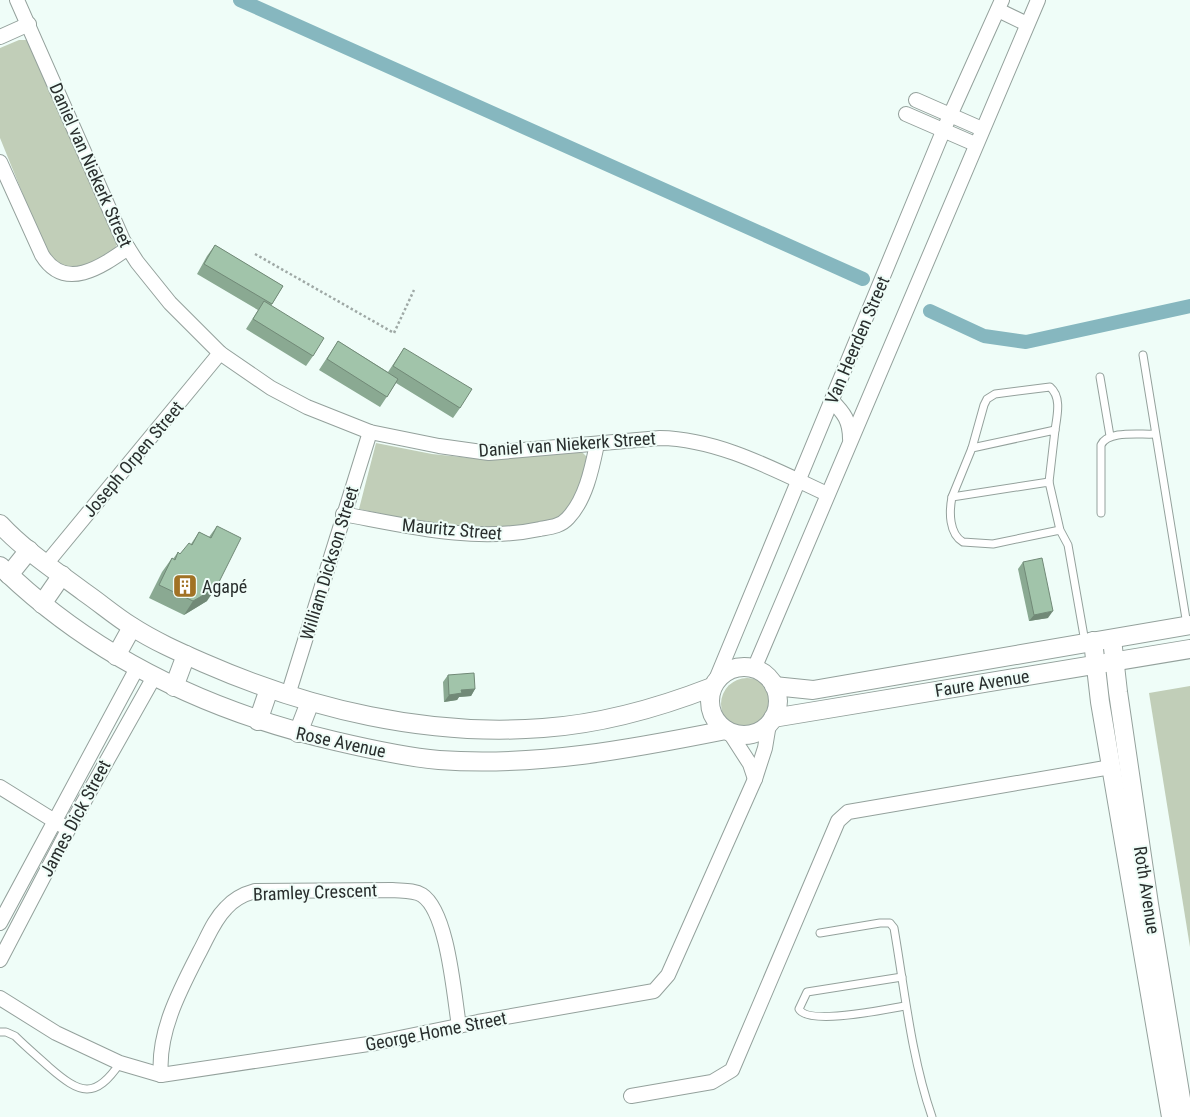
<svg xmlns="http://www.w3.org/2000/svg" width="1190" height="1117" viewBox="0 0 1190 1117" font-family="'Roboto Condensed',sans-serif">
<rect width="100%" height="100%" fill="#effdf8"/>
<g fill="#c1ceb8">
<path d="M 19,40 L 27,40 L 118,241 C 116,250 111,252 103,258 C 83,272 73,276 50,261 L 0,138 L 0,48 Z"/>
<path d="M 376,443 L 432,454 L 481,459 L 582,452 L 587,457 L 588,469 L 566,518 L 512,530 L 435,525 L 359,509 Z"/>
<circle cx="747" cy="704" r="26"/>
<path d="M 1190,686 L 1190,947 L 1149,693 Z"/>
</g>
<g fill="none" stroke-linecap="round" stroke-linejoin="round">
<g stroke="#86b7bf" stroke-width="14">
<path d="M 240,0 L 863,279"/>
<path d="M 930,311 L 984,336 L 1026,342 L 1190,306"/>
</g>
<defs>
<g id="service">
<path d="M 1143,355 L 1187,625"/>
<path d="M 1100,377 L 1110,436"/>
<path d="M 972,448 L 984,405 L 987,399 L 995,394 L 1050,387 C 1062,397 1057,416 1055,430"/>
<path d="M 952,497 L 972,448 L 1055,430 L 1049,482"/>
<path d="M 1101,513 L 1101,445 C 1108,430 1140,435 1155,434"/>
<path d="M 1060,530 L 993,544 L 963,542 C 949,534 949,512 952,497 L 1049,482 L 1060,530 L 1068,545 L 1085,642"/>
<path d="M 820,933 L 880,923 L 890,923 L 894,928 C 905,992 911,1056 932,1117"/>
<path d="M 902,977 L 807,992 L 799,1009 C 808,1026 887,1009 905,1006"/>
<path d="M 0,1032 L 6,1032 L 15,1036 C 26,1047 38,1057 49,1067 C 80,1094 95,1100 120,1063"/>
</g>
<g id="minor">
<path d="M 17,0 L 123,240 L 137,262 L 170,303 L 220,353 L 271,388 L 307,407 L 370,432 L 439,446 L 489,453 L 660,438 C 719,439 775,470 827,494"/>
<path d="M 998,10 L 1027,24"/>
<path d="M 0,37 L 29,24"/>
<path d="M 916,100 L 982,129"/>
<path d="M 906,114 L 975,144"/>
<path d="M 0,162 L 42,255 C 65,292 101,267 128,248"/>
<path d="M 832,401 C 844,413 850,421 850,439"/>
<path d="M 343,514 C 408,526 475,543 540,529 C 551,527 561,526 568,518 C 586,499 592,468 597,444"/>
<path d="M 46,564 L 220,353"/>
<path d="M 754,669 L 1038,0"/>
<path d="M 715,682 L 944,129 L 1002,0"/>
<path d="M 288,695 L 370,432"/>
<path d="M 730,733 L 750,764 L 755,779"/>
<path d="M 0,787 L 61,825"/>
<path d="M 0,923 L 137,668"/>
<path d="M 0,960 L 68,830 L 154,677"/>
<path d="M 0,998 L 56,1033 L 120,1063 L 161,1075 L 375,1043 L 478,1022 L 654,991 L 668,975 L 755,779 L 765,748 L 769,724"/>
<path d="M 161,1075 C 157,1032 181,988 200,951 C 208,936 214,920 226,908 C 234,899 244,894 255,891 L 392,890 C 402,891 414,890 422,895 C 448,912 454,996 459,1026"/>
<path d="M 631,1096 L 712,1082 L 732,1070 L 838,821 L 848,812 L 1111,767"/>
</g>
<g id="tertiary">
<path d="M 0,524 C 24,550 56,571 84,592 C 100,603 115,616 131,626 C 154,641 179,652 204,663 C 309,709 428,737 543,728 C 601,724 658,708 712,687"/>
<path d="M 0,566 C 93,657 210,712 335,741 C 369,749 404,757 439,760 C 536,767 631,749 726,730"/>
<path d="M 9,575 L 29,550"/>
<path d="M 42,604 L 62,575"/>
<path d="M 1112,639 L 1118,692 L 1149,904 L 1184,1117"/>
<path d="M 1093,641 L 1100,702 L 1171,1117"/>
<path d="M 116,656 L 132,627"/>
<circle cx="744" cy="701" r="34"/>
<path d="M 774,686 L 813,690 L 1190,625"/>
<path d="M 174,687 L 186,655"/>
<path d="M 773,718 L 1190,649"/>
<path d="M 258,721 L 269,689"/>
<path d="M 298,733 L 310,702"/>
</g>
</defs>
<use href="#service" stroke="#94a19c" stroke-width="9"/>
<use href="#minor" stroke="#94a19c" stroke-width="16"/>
<use href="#tertiary" stroke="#94a19c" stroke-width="20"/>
<path stroke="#9fa9a6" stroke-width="2.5" stroke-dasharray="2.5 2.5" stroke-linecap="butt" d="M 255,254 L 394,333 L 414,290"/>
<use href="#service" stroke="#fff" stroke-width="7"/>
<use href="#minor" stroke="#fff" stroke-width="14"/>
<use href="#tertiary" stroke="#fff" stroke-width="18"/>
</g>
<g fill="#8aa992">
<path d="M 215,245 L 283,286 L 271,306 L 313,356 L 306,366 L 246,329 L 258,310 L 197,274 L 207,256 Z"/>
<path d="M 338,341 L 388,372 L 404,348 L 460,408 L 453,418 L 396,383 L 380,407 L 319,370 Z"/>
<path d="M 217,526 L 207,601 L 184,615 L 149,598 L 162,572 L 172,558 L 173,559 L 178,552 L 180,554 L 191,544 L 199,532 L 209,537 Z"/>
<path d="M 1023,562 L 1048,618 L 1029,621 L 1018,569 Z"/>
<path d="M 448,675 L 475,689 L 471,696 L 459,697 L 457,700 L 444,702 L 443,682 Z"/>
</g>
<g fill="#718977">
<path d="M 216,588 L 207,601 L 184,615 L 193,601 Z"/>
<path d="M 1053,611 L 1048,618 L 1029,621 L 1034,615 Z"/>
<path d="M 475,689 L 471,696 L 459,697 L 457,700 L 444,702 L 449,695 L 461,690 Z"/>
</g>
<g fill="#a1c4aa" stroke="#718977">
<path d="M 215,245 L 283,286 L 272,304 L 204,264 Z"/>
<path d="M 264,301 L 324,338 L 313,356 L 253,319 Z"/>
<path d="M 338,341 L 398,379 L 387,397 L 327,359 Z"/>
<path d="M 404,348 L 472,389 L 460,408 L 393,366 Z"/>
<path d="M 217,526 L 241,538 L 216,588 L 193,601 L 159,585 L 172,558 L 175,560 L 178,552 L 180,554 L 189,543 L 192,545 L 199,532 L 211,538 Z"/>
<path d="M 1042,558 L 1053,611 L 1034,615 L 1023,562 Z"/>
<path d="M 474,673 L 475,689 L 461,690 L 462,693 L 449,695 L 448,675 Z"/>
</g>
<defs>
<symbol id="building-square" viewBox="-11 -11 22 22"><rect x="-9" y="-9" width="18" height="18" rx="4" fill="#a17225" stroke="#effdf8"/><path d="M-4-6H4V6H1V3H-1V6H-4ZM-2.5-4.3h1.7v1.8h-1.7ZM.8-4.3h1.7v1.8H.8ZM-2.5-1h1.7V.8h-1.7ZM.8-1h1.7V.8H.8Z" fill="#fff"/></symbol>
</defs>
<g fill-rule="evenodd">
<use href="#building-square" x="171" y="572" width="28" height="28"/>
</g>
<g text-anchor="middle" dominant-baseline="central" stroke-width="4" stroke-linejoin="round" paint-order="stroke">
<g font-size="18" fill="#292e2d" stroke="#effdf8">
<text transform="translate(91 165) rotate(66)">Daniel van Niekerk Street</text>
<text transform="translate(857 340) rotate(-67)">Van Heerden Street</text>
<text transform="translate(567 444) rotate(-4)">Daniel van Niekerk Street</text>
<text transform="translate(133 459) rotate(-50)">Joseph Orpen Street</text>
<text transform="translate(452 529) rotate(5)">Mauritz Street</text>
<text transform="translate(329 563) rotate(-73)">William Dickson Street</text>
<text transform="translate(982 683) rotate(-9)">Faure Avenue</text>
<text transform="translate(341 742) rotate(12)">Rose Avenue</text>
<text transform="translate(75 818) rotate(-62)">James Dick Street</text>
<text transform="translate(1147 890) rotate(81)">Roth Avenue</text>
<text transform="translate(315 892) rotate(-2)">Bramley Crescent</text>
<text transform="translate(436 1031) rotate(-11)">George Home Street</text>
</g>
<g font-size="18" fill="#292e2d" stroke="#effdf8" text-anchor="start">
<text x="202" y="586">Agapé</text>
</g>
</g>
</svg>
